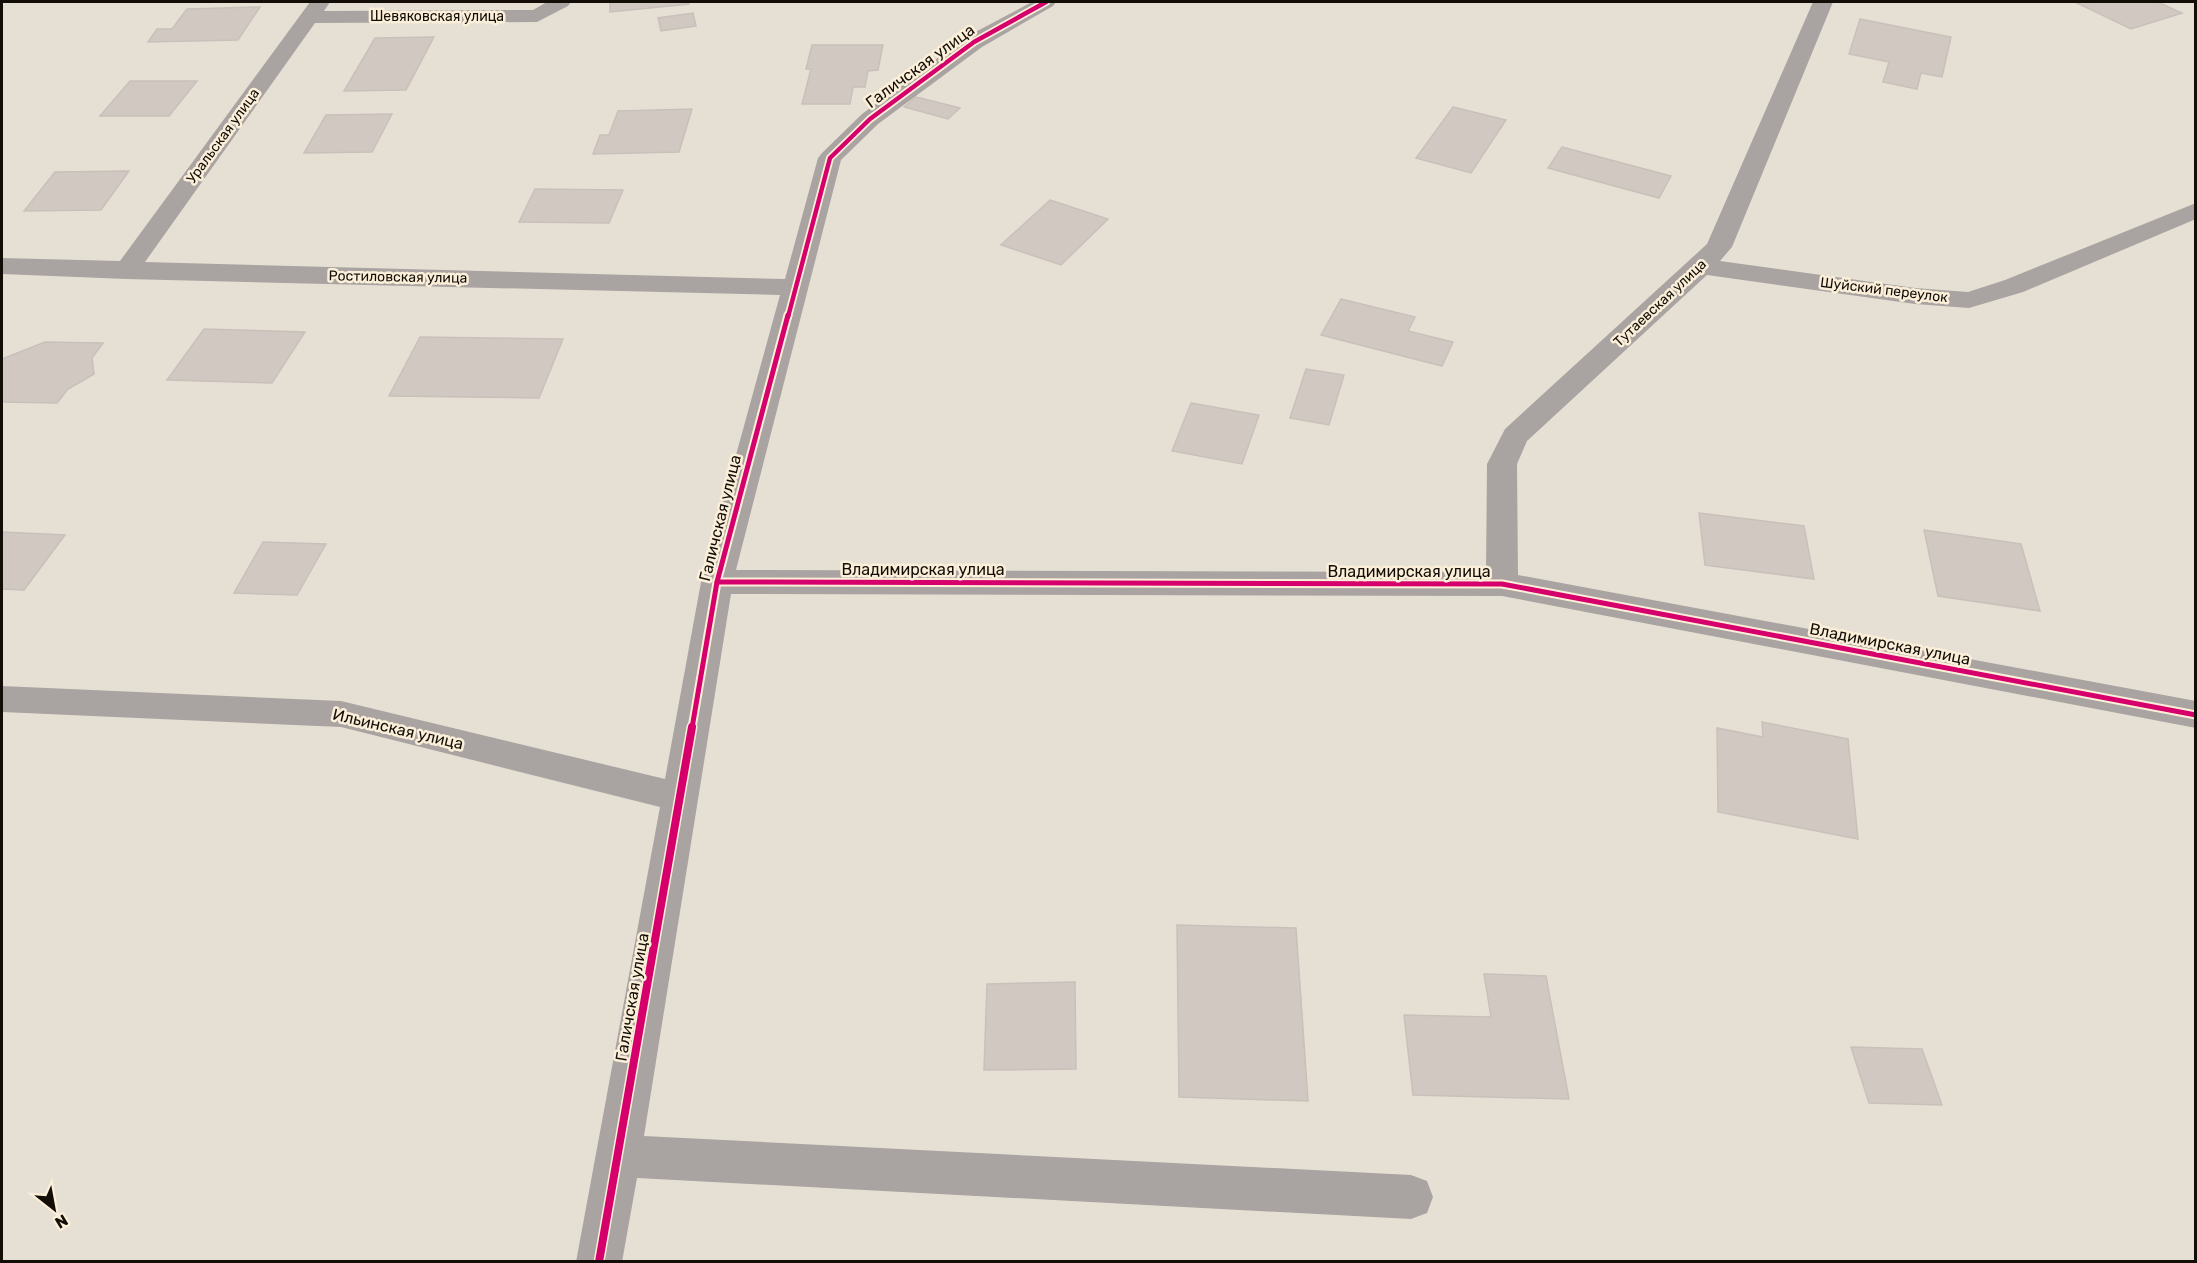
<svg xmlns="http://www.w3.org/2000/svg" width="2197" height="1263" viewBox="0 0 2197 1263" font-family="Rubik,sans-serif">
<rect width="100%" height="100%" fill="#e6e0d4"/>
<g fill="#d1c8c2" stroke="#c8c0ba" stroke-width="1.5">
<path d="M 610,2 L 688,2 L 689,4 L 610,12 Z"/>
<path d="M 2075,2 L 2158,2 L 2182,13 L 2131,29 Z"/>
<path d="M 260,7 L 238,40 L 148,42 L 157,29 L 172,29 L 187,9 Z"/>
<path d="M 693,13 L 696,26 L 661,31 L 658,18 Z"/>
<path d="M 1860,19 L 1951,37 L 1942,77 L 1921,73 L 1917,89 L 1883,82 L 1889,62 L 1849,54 Z"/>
<path d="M 434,37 L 406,90 L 344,91 L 375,38 Z"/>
<path d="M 812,45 L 883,45 L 878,70 L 868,71 L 865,87 L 853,87 L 850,104 L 802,104 L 811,69 L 806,69 Z"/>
<path d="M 130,81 L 197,81 L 169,116 L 100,116 Z"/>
<path d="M 916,97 L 960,108 L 948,119 L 904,107 Z"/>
<path d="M 1453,107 L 1506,120 L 1471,173 L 1416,158 Z"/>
<path d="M 692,109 L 679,152 L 593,154 L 600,135 L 609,135 L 618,111 Z"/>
<path d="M 392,114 L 372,152 L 304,153 L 326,115 Z"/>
<path d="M 1562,147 L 1671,176 L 1659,198 L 1548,168 Z"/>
<path d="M 129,171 L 101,210 L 24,211 L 55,172 Z"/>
<path d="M 535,189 L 623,190 L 609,223 L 519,222 Z"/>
<path d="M 1050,200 L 1108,219 L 1061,265 L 1001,245 Z"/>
<path d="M 1341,299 L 1415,317 L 1408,331 L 1453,342 L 1442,366 L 1321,335 Z"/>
<path d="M 204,329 L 305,332 L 272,383 L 167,380 Z"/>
<path d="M 420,337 L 563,339 L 539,398 L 389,396 Z"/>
<path d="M 45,342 L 103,343 L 92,358 L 94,374 L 68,389 L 57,403 L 2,402 L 2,359 Z"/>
<path d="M 1306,369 L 1344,375 L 1329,425 L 1290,418 Z"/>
<path d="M 1191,403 L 1259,415 L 1242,464 L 1172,451 Z"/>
<path d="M 1699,513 L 1804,526 L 1814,579 L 1705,565 Z"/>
<path d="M 1924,530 L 2021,544 L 2040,611 L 1938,596 Z"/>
<path d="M 2,532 L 65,535 L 24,590 L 2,589 Z"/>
<path d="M 263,542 L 326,544 L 297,595 L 234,593 Z"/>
<path d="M 1762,722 L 1848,739 L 1858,839 L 1718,812 L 1717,728 L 1763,737 Z"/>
<path d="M 1177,925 L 1296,928 L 1308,1101 L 1179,1097 Z"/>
<path d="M 1484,974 L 1546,976 L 1569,1099 L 1413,1095 L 1404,1015 L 1491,1017 Z"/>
<path d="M 1075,982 L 1076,1069 L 984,1070 L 987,984 Z"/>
<path d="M 1851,1047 L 1922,1049 L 1942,1105 L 1869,1103 Z"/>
</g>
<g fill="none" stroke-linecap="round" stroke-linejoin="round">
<path fill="#a9a4a1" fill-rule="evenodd" d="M 310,2 L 330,2 L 324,11 L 533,10 L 547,2 L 571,2 L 568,6 L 537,22 L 315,23 L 145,262 L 785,279 L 818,158 L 822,153 L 862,114 L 966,37 L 1032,2 L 1056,2 L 1053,6 L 982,47 L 878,124 L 841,160 L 736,570 L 1486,572 L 1487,464 L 1505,429 L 1707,244 L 1813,2 L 1833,2 L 1732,247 L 1720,261 L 1915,288 L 1968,292 L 2005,280 L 2196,203 L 2196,219 L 2023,292 L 1969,308 L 1915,304 L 1707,275 L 1527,441 L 1517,464 L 1518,575 L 2196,701 L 2196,728 L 1502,596 L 731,594 L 644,1136 L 1411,1175 L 1427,1181 L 1433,1197 L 1427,1213 L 1411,1219 L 637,1178 L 622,1262 L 576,1262 L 660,807 L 341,727 L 2,712 L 2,686 L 341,701 L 665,779 L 701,582 L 780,295 L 126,279 L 2,274 L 2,258 L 120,261 Z"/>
<defs>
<path id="cycleway-far2" d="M 788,317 L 830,158 L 870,119 L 974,42 L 1046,2"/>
<g id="cycleway-far1">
<path d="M 717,582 L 1502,584 L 2196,715"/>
<path d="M 692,728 L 717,582 L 788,315"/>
</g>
<path id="cycleway" d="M 599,1262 L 692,727"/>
</defs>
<use href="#cycleway-far2" stroke="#fcefd9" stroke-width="8"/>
<use href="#cycleway-far1" stroke="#fcefd9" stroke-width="9"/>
<use href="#cycleway" stroke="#fcefd9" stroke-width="11"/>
<use href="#cycleway-far2" stroke="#d6006c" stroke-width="4.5"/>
<use href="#cycleway-far1" stroke="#d6006c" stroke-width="5"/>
<use href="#cycleway" stroke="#d6006c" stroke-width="8"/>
</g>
<g text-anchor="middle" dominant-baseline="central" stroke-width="5" stroke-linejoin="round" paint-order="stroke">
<g font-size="14" fill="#120e07" stroke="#fcefd9">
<text x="437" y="16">Шевяковская улица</text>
<text transform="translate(223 136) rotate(-54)">Уральская улица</text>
<text transform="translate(398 277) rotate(1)">Ростиловская улица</text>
<text transform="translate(1884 290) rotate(7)">Шуйский переулок</text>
<text transform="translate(1660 303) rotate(-43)">Тутаевская улица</text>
</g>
<g font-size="16" fill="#120e07" stroke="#fcefd9">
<text transform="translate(920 66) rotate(-36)">Галичская улица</text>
<text transform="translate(720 518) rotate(-76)">Галичская улица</text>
<text x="923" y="569">Владимирская улица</text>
<text x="1409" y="571">Владимирская улица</text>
<text transform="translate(1890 644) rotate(11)">Владимирская улица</text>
<text transform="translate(398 729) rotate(13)">Ильинская улица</text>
<text transform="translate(632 997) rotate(-80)">Галичская улица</text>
</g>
</g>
<rect width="2197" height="1263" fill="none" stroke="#120e07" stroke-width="6"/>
<g transform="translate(54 1209) rotate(149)" stroke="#fcefd9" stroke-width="4.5" paint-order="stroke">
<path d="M0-4.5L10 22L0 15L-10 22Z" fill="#120e07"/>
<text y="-9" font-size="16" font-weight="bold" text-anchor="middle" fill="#120e07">N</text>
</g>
</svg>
